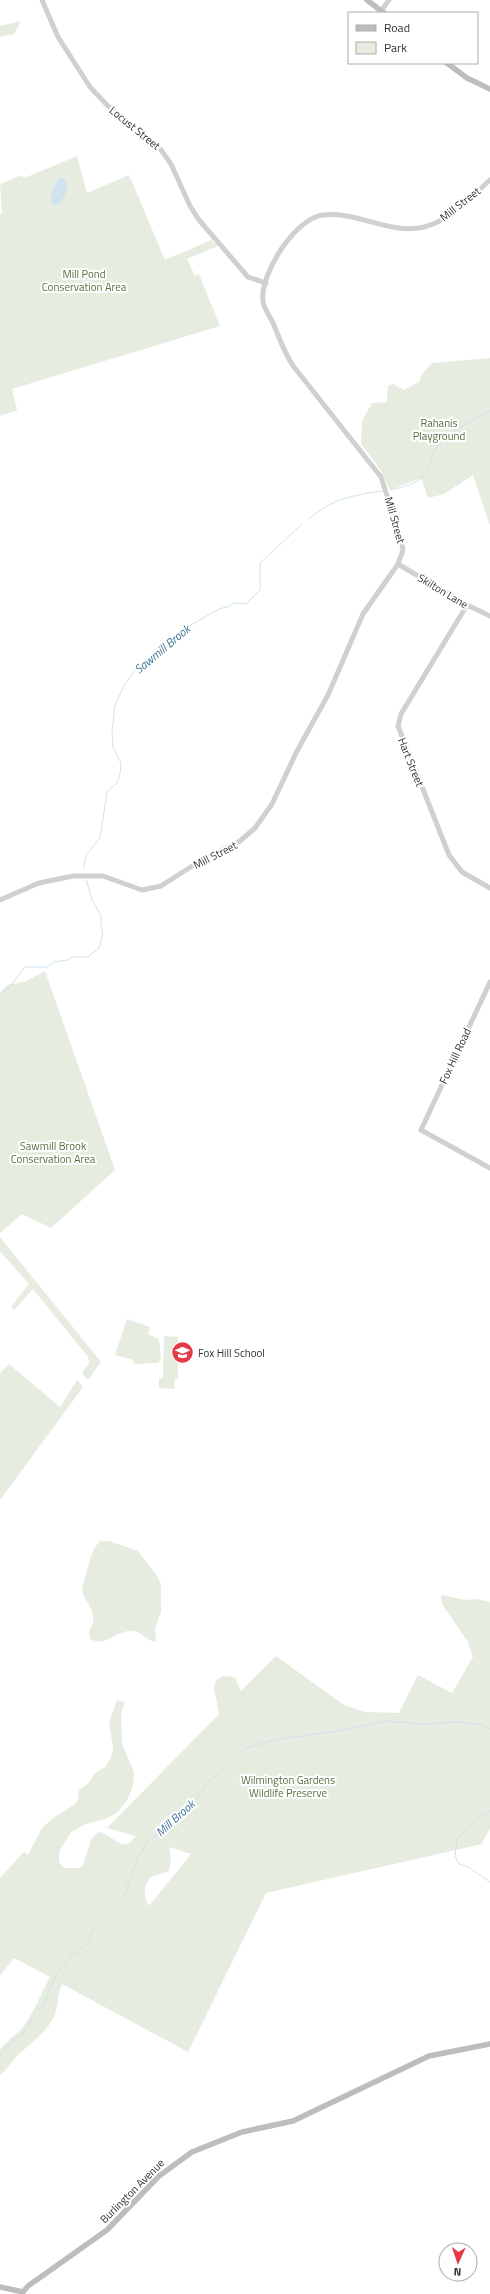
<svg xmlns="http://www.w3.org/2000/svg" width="490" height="2294" viewBox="0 0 490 2294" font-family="'Titillium Web',sans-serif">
<rect width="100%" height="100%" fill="#fff"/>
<g fill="#e6ecdf" fill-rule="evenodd">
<path d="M 21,21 L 14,34 L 0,37 L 0,26 Z"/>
<path d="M 77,156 L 87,193 L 129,175 L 165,260 L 211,240 L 218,246 L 187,259 L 195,276 L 199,274 L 220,326 L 12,389 L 17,410 L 0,416 L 0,213 L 2,213 L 0,184 L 19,176 L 27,177 Z"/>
<path d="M 490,358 L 490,526 L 473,475 L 444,494 L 428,498 L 421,478 L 390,490 L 380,469 L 361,444 L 362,421 L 372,403 L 387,402 L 388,386 L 393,384 L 404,390 L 419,382 L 422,374 L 432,363 Z"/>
<path d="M 45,971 L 115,1170 L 51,1228 L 22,1214 L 0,1233 L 0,993 L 7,985 L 24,982 Z"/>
<path d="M 0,1237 L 101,1362 L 88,1380 L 82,1373 L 89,1363 L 88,1357 L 33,1289 L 14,1310 L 11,1307 L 29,1284 L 0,1251 Z"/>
<path d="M 127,1319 L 150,1327 L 148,1334 L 159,1339 L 161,1359 L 158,1363 L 135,1364 L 133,1360 L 115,1355 Z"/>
<path d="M 164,1336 L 178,1337 L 178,1379 L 175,1379 L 174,1389 L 159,1388 L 159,1378 L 163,1378 Z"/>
<path d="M 9,1364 L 60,1407 L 77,1380 L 83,1387 L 0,1500 L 0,1373 Z"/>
<path d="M 101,1541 L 109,1541 L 138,1551 L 157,1576 L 161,1584 L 161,1612 L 155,1628 L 156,1642 C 145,1641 141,1629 128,1631 C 114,1633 105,1647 90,1639 L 89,1631 C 102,1613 83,1603 82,1588 C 87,1575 90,1548 101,1541 Z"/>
<path d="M 443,1595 L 465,1600 L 476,1599 L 490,1602 L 490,1828 L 482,1844 L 266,1893 L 188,2052 L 62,1984 C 57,1994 59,2006 54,2016 C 47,2033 29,2044 16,2057 C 10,2063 7,2070 0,2075 L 0,2049 C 7,2041 16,2035 23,2027 C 34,2012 41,1994 50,1977 L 14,1958 L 0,1976 L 0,1878 L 24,1852 L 28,1855 L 42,1828 L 53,1818 L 74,1805 L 78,1800 L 79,1790 L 88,1784 L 95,1773 L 105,1767 L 111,1758 L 113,1748 L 109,1722 L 117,1700 L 125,1702 L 121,1714 L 122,1744 L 134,1772 L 133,1786 L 127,1800 L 117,1813 L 105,1819 L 86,1824 L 71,1832 L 59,1852 L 59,1862 L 64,1868 L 80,1868 L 83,1865 L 91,1840 L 98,1832 C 111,1833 125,1856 135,1836 L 107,1828 L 219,1714 L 214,1688 L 216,1680 L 223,1676 L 235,1677 L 241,1691 L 276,1656 L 344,1705 L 365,1712 L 399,1713 L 418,1675 L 452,1693 L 473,1657 L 468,1642 L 442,1604 L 441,1597 ZM 169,1847 L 191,1854 L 149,1906 C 144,1896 142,1886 151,1877 L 169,1871 L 171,1858 Z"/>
</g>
<path fill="#cfe2ee" d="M 64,178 C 70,186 65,196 60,203 L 53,205 C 48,197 54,187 59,179 Z"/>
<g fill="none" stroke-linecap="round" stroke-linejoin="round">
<g stroke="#cfe2ee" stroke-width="1">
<path d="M 390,490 C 405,487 425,482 429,466 C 432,457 432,451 439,444 C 452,430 474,420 490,411"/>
<path d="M 309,519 C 331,499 354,495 382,491"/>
<path d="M 84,868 L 86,855 L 100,838 L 107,792 L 117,783 L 120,774 L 121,763 L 113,747 L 112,731 L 115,705 L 125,684 L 135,670 L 178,638 L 191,625 L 219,609 L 230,606 L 233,603 L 246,604 L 260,590 L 260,563 L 302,524"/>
<path d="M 0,993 L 8,989 L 25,967 L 47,967 L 54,962 L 68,960 L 72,957 L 88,957 L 99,948 L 103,933 L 101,926 L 101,916 L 92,900 L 86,879"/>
<path d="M 490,1811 L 469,1825 L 457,1839 L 455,1856 L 459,1864 L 468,1867 L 490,1882"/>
<path d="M 0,2055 L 14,2040 L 22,2035 L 35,2013 L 44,2004 L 56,1975 L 72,1955 L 86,1945 L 96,1925 L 124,1896 L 138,1857 L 149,1840 L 170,1825 L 180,1813 L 192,1805 L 208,1782 L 227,1767 L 244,1749 L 273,1740 L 344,1730 L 385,1721 L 425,1724 L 458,1722 L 482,1725 L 490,1729"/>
</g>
<g stroke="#d0d0d0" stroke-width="5">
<path d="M 42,0 L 58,37 L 90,87 L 108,106 L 159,147 L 171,164 L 190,206 L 199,220 L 248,277 L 266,283"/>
<path d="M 381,11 L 389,0"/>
<path d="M 398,564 L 467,605 L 490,616"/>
<path d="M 467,605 L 401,714 L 398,726 L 449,855 L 462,872 L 490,888"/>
<path d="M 0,900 L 39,883 L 73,876 L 103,876 L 142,890 L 161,886 L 200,861 L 240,841 L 255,828 L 272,804 L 297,751 L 328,695 L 363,614 L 398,564 L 403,550 L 400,536 L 381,477 L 294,367 C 284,353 280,339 273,323 C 270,316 264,309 263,302 C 259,275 295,218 323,215 C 357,211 390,235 424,227 C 450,221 471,197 490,180"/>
<path d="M 490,982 L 421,1130 L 490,1168"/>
</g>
<g stroke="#bdbdbd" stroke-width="5.5">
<path d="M 367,0 L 384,13"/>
<path d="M 447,63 L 467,78 L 490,89"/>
<path d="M 0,2287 L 23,2292 L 28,2286 L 107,2230 L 159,2176 L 192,2152 L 242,2132 L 293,2121 L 429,2056 L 490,2044"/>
</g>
</g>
<defs>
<symbol id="school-disc" viewBox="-11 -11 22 22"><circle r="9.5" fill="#e63946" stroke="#fff"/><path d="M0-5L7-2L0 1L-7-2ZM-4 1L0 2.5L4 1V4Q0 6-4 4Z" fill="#fff"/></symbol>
</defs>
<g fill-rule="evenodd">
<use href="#school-disc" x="170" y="1340" width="25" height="25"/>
</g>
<g text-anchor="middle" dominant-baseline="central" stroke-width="4" stroke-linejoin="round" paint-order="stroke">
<g font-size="11" fill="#333" stroke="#fff">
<text transform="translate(135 128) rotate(39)">Locust Street</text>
<text transform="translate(460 204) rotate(-38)">Mill Street</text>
<text transform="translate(395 520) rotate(74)">Mill Street</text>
<text transform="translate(443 591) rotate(31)">Skilton Lane</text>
<text transform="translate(411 762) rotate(68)">Hart Street</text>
<text transform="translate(215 855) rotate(-27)">Mill Street</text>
<text transform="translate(455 1056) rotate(-65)">Fox Hill Road</text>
<text transform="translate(132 2191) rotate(-45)">Burlington Avenue</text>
</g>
<g font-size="11" fill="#56703f" stroke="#fff">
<text x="84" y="274">Mill Pond<tspan x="84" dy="13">Conservation Area</tspan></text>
<text x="439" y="423">Rahanis<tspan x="439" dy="13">Playground</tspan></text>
<text x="53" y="1146">Sawmill Brook<tspan x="53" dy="13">Conservation Area</tspan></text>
<text x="288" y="1780">Wilmington Gardens<tspan x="288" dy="13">Wildlife Preserve</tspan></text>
</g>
<g font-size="11" fill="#333" stroke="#fff" text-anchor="start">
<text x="198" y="1353">Fox Hill School</text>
</g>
<g font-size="12" font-style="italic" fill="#3f7597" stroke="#fff">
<text transform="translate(162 649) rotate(-40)">Sawmill Brook</text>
<text transform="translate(175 1818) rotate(-42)">Mill Brook</text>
</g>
</g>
<rect x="348" y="12" width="130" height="52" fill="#ffffff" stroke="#adadad"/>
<rect x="356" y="25" width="20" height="6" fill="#bdbdbd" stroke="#adadad"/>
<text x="384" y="32" font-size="12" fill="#333333">Road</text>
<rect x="356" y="42" width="20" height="12" fill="#e6ecdf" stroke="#adadad"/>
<text x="384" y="52" font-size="12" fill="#333333">Park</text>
<g transform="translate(458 2262) rotate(183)"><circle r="19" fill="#ffffff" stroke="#adadad"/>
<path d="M0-3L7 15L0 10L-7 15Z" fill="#e63946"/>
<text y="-6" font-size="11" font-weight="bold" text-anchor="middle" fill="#333333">N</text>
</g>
</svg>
